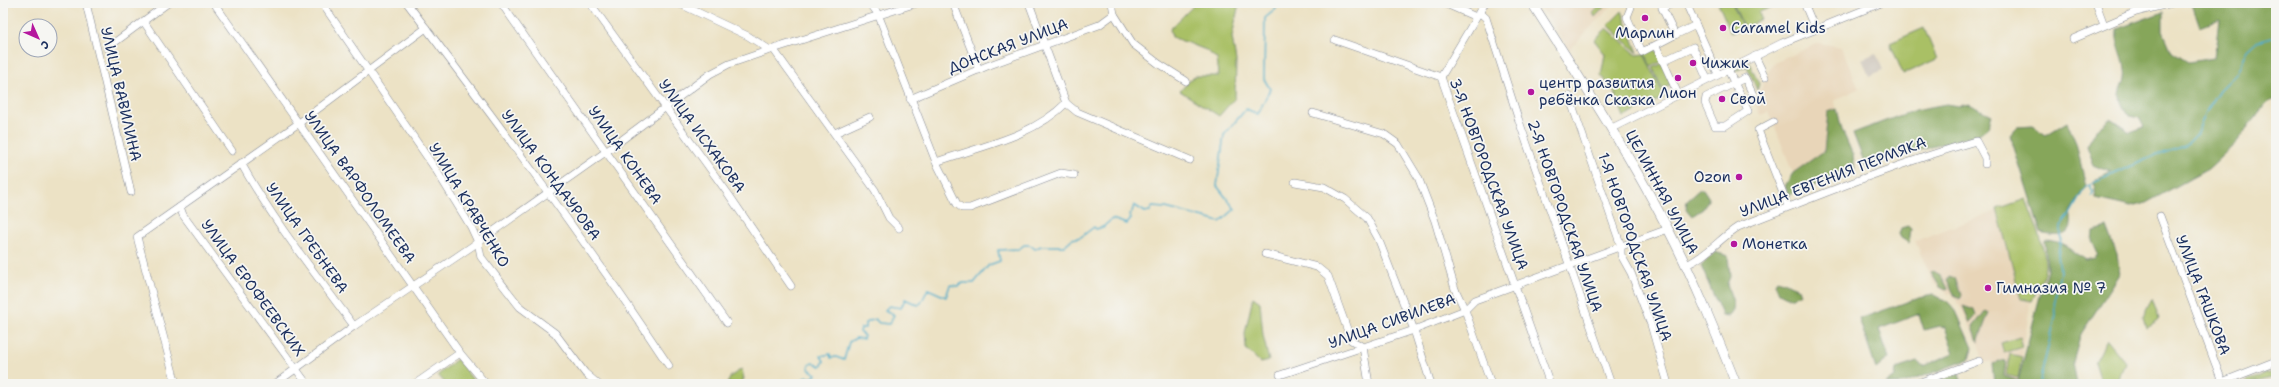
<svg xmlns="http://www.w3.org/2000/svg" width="2279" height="387" viewBox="0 0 2279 387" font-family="'Shantell Sans',sans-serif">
<rect width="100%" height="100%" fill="#f6f6f2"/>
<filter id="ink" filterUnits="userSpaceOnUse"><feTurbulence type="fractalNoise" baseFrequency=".025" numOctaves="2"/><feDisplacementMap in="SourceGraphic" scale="8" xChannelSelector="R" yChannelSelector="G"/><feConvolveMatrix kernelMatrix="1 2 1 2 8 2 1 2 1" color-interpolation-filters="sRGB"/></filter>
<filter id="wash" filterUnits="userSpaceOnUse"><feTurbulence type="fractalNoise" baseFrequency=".012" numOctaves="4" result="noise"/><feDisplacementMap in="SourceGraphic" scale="16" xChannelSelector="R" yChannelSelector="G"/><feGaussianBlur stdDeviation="0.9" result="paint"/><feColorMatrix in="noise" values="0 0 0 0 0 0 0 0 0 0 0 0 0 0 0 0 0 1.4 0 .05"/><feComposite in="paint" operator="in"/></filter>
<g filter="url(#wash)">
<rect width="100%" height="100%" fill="#ece2c5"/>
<g fill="#e8d5b8">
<path d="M 1538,3 L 1614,3 L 1569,50 Z"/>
<path d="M 1819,43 L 1841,47 L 1859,89 L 1834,100 L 1837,109 L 1828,113 L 1824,151 L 1793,173 L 1769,112 L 1760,115 L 1755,102 L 1772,64 Z"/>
<path d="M 2026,200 L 2045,266 L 2030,304 L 2018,383 L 1998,384 L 1990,361 L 1984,363 L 1979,346 L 1962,310 L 1951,293 L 1948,294 L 1934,284 L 1915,241 Z"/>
</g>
<path fill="#cbc3b8" d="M 1876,53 L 1883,70 L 1869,76 L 1862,59 Z"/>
<g fill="#a9c065" stroke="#627862">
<path d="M 1196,3 L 1239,3 L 1232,37 L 1236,61 L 1235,98 L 1219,116 L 1180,91 L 1194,76 L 1219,76 L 1217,59 L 1206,50 L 1172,37 L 1170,29 Z"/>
<path d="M 1603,3 L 1608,3 L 1595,17 L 1593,13 Z"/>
<path d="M 1718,3 L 1732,3 L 1743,28 L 1731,33 Z"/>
<path d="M 1733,3 L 1770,3 L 1772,7 L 1759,12 L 1761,19 L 1744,28 Z"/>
<path d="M 1622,11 L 1638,53 L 1608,25 Z"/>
<path d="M 1607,28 L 1637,55 L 1644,54 L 1665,97 L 1624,117 L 1614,91 L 1601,75 L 1605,54 L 1594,40 Z"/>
<path d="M 1924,28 L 1937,59 L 1903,74 L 1890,43 Z"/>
<path d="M 1655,47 L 1662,61 L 1651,67 L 1644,52 Z"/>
<path d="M 1663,63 L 1672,84 L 1662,89 L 1653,68 Z"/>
<path d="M 1749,63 L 1759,84 L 1757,90 L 1747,66 L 1733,72 L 1732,70 Z"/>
<path d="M 2026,199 C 2033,218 2044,241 2045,262 C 2046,275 2037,289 2032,301 L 2021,299 L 1997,209 Z"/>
<path d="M 1253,297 L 1260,302 L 1263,335 L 1269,361 L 1261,363 L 1246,349 L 1245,333 Z"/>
<path d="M 2152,299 L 2159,319 L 2146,327 L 2143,317 Z"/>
<path d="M 2020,337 L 2023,347 L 2004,353 L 2001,343 Z"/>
<path d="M 2107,340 L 2125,362 L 2117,384 L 2102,384 L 2095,362 Z"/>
<path d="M 2010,354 L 2022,357 L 2018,378 L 2006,375 Z"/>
<path d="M 457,359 L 476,384 L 446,384 L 438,375 Z"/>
<path d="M 742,369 L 744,379 L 740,384 L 727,384 L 731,376 Z"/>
<path d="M 2276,369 L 2276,377 L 2245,384 L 2247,380 L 2256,378 L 2267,372 L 2268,374 L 2271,373 L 2271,371 Z"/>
</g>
<g fill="#86a65a" stroke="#506a5c">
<path d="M 2192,3 L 2276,3 L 2276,99 L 2269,102 L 2258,112 L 2238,141 L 2208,169 L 2146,203 L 2131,207 L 2096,199 L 2094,181 L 2111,172 L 2094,165 L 2087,146 L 2096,130 L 2110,119 L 2130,132 L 2144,127 L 2139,118 L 2129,116 C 2125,110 2120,103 2120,96 C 2120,86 2127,82 2125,69 C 2123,54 2115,44 2117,29 L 2163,12 L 2163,31 L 2172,52 L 2188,62 L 2214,58 L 2219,20 L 2200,27 Z"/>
<path d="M 1946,104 L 1958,106 L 1969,104 L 1992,115 L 1988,127 L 1979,134 L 1906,154 L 1866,167 L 1853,133 L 1915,110 Z"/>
<path d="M 1837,109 L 1842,130 L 1853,155 L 1855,170 L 1788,195 L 1785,186 L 1793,173 L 1824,151 L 1828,112 Z"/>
<path d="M 2067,122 L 2076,143 L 2086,186 L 2070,212 C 2076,237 2060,238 2041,233 L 2010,135 L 2017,127 L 2032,126 L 2046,135 Z"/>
<path d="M 1700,189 L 1703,189 L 1709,198 L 1703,209 L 1692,216 L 1686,209 L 1687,200 Z"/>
<path d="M 1908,226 L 1911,229 L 1909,243 L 1901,238 L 1899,234 L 1901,228 Z"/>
<path d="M 2107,227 L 2117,254 L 2120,274 L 2081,334 L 2073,362 L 2077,384 L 1994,384 L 1992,364 L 1999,360 L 2006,361 L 2004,376 L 2018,381 L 2047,269 L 2045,241 C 2062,241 2072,251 2085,260 L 2095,258 L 2098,254 L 2092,241 L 2093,231 Z"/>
<path d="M 1715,252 L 1728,256 L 1730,277 L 1727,284 C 1729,295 1739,306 1729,316 L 1722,315 L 1701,266 Z"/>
<path d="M 1933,271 C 1942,275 1944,280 1948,289 L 1946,290 L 1940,287 L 1931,273 Z"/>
<path d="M 1949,276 L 1955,278 L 1961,295 L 1959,299 L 1955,296 L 1947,280 Z"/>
<path d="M 1777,280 L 1798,288 L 1800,294 L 1789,298 L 1779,293 L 1775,283 Z"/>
<path d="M 1933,295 L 1946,300 L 1956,311 L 1972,348 L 1969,359 L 1903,384 L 1886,384 L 1895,377 L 1896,369 L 1917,362 L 1924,366 L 1954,353 L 1945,327 L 1939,326 L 1924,330 L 1919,314 L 1879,329 L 1889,358 L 1876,369 L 1859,319 L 1918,298 Z"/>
<path d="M 1963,306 L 1974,310 L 1976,316 L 1970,323 Z"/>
<path d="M 1986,310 L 1989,312 L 1978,342 L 1973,327 Z"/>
<path d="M 1959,374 L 1962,384 L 1929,384 Z"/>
</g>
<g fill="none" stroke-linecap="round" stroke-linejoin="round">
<g stroke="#49abc9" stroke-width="1.5">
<path d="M 2090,185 L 2093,192 L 2092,196"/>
<path d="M 797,384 L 807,376 L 809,378 L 814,377 L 816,374 L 809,369 L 809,365 L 813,363 L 821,366 L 824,361 L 821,356 L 830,354 L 831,358 L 836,357 L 844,360 L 849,342 L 856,338 L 863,339 L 864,336 L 860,332 L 861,328 L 865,328 L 865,323 L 875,319 L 879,323 L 889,324 L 894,315 L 885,310 L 889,306 L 901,308 L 905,299 L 918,305 L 921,303 L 928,289 L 946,297 L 950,285 L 958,286 L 963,283 L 974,283 L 989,265 L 1000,261 L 998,250 L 1019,249 L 1024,245 L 1030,245 L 1035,249 L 1041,246 L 1064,246 L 1072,239 L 1081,237 L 1094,227 L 1096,229 L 1103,227 L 1112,219 L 1127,224 L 1131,219 L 1129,214 L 1132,212 L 1134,205 L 1145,212 L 1150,211 L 1152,207 L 1166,208 L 1220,222 L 1235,209 L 1217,186 L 1224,135 L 1246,109 L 1258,114 L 1270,89 L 1264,79 L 1265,18 L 1276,9 L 1274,3"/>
<path d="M 2039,384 L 2056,315 L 2055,298 L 2060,272 L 2058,253 L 2061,239 L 2061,226 L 2069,216 L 2086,186 L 2154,156 L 2185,146 L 2196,135 L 2207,110 L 2220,90 L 2237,73 L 2248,49 L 2257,41 L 2276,36"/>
</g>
</g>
</g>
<g filter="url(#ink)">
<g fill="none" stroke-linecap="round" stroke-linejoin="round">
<defs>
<g id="minor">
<path d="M 86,3 L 131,192"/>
<path d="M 214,3 L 460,353 L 486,384"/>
<path d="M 322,3 L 436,170 L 471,227 L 478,242 L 481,257 L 520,307 L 555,333 L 585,373 L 598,384"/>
<path d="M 407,3 C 497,122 586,241 669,366"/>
<path d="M 501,3 L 727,323"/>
<path d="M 590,3 L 729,195 L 791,286"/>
<path d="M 678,3 L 748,36 L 770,50"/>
<path d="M 870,3 L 878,14 L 936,162 L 957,204 L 962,208 L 970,208 L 1061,173 L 1074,175"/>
<path d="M 953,3 L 979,70"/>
<path d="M 1029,3 L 1066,103 L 1077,112 L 1190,160"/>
<path d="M 1112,3 L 1114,14 L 1133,44 L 1159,64 L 1186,81"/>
<path d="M 1444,3 L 1476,17"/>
<path d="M 1629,3 L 1631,7 L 1627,17 L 1642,52 L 1675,35 L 1662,8 L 1673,3"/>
<path d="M 1686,3 L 1718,74"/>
<path d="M 1804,3 L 1815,29"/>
<path d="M 2096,3 L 2104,25"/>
<path d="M 1479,12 L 1486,18 L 1519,121 L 1611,384"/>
<path d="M 144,22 L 232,151"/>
<path d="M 1675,35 L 1696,25"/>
<path d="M 2073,39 L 2136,12 L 2172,3"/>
<path d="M 1335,40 L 1441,77 L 1550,384"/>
<path d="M 1656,46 L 1678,94"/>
<path d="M 107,48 L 168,3"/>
<path d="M 774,50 L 875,190 L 889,218 L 899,228"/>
<path d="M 1755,56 L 1765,77"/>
<path d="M 1663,61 L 1693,47 L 1707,79"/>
<path d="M 1728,70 L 1748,111 L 1725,126 L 1715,126 L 1705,103 L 1706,97 L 1745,78 L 1755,99"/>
<path d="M 1441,77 L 1485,3"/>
<path d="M 1569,96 L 1621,246 L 1621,255 L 1631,273 L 1651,325 L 1668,384"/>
<path d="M 910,99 L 987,66 L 1099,25 L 1114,14"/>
<path d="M 1313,113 L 1384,134 L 1398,144 L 1418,177 L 1435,221 L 1455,289 L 1465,310 L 1491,384"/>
<path d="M 1773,122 L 1758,130 L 1788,206"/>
<path d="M 1612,128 L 1782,43 L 1881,3"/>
<path d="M 835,133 L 870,117"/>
<path d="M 936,162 C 978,147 1033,137 1066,103"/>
<path d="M 241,163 C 273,221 315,273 354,326"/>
<path d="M 1295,182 L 1324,187 L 1345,199 L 1367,218 L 1378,238 L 1414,330 L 1431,384"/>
<path d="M 180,207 L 183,215 L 307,384"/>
<path d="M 2160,216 L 2223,384"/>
<path d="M 1265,254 L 1317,267 L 1328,276 L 1351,340 L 1363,347 L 1369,384"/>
<path d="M 1686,265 C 1706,257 1720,238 1738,227 C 1817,196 1895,164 1976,141 L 1985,158 L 1985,164"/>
<path d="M 1280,375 L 1414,330 L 1465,310 L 1475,300 L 1668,229"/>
<path d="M 2222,382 L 2276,361"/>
<path d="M 176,384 L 137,237 L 299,123 L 426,28"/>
<path d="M 275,384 L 354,326 L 471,247 L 607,151 L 710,74 L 729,64 L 770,50 L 917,3"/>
<path d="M 415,384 L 460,353"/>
<path d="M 1915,384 L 1979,361"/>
</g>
<path id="major" d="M 1532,3 C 1579,77 1627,150 1668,229 C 1694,279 1715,331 1736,384"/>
</defs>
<use href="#minor" stroke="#848892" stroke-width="8"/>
<use href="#major" stroke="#848892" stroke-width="10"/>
<use href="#minor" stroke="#fff" stroke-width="7"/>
<use href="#major" stroke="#fff" stroke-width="9"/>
</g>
</g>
<g fill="#b5179e" stroke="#f6f6f2" stroke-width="1.5">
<circle cx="1645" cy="18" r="4"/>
<circle cx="1723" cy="28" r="4"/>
<circle cx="1693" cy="63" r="4"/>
<circle cx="1678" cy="78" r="4"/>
<circle cx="1531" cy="92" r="4"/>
<circle cx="1722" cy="99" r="4"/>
<circle cx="1739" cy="177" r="4"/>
<circle cx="1734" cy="244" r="4"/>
<circle cx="1988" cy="288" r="4"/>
</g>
<g text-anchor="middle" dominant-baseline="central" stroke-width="3.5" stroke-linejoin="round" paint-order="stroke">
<g font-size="15" fill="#1b2f5e" stroke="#f6f6f2" text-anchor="start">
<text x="1731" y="28">Caramel Kids</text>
<text x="1645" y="33" text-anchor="middle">Марлин</text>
<text x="1701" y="63">Чижик</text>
<text x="1539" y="83">центр развития<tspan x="1539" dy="17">ребёнка Сказка</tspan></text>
<text x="1678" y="93" text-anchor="middle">Лион</text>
<text x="1730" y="99">Свой</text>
<text x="1731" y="177" text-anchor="end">Ozon</text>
<text x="1742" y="244">Монетка</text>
<text x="1996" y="288">Гимназия № 7</text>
</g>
<g font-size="15" fill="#1b2f5e" stroke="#f6f6f2">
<text transform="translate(1008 46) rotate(-21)">ДОНСКАЯ УЛИЦА</text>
<text transform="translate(121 94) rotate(77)">УЛИЦА ВАВИЛИНА</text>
<text transform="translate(702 136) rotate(54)">УЛИЦА ИСХАКОВА</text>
<text transform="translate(625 155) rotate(55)">УЛИЦА КОНЕВА</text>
<text transform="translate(1489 174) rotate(70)">3-Я НОВГОРОДСКАЯ УЛИЦА</text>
<text transform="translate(551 175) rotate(54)">УЛИЦА КОНДАУРОВА</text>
<text transform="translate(1833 177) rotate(-21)">УЛИЦА ЕВГЕНИЯ ПЕРМЯКА</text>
<text transform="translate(360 187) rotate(55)">УЛИЦА ВАРФОЛОМЕЕВА</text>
<text transform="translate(1662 192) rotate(62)">ЦЕЛИННАЯ УЛИЦА</text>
<text transform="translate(469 205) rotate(59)">УЛИЦА КРАВЧЕНКО</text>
<text transform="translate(1565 216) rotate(71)">2-Я НОВГОРОДСКАЯ УЛИЦА</text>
<text transform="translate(307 238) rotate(55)">УЛИЦА ГРЕБНЕВА</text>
<text transform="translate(1635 247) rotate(71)">1-Я НОВГОРОДСКАЯ УЛИЦА</text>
<text transform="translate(253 288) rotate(54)">УЛИЦА ЕРОФЕЕВСКИХ</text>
<text transform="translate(2203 295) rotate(69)">УЛИЦА ГАШКОВА</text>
<text transform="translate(1392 321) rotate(-20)">УЛИЦА СИВИЛЕВА</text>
</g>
</g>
<rect width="2279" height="387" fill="none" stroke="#f6f6f2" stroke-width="16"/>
<g transform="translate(38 38) rotate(135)"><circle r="19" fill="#f6f6f2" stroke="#9ea6b7"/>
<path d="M0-3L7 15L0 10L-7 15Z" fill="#b5179e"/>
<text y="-6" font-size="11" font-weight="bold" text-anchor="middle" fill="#1b2f5e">С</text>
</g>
</svg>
